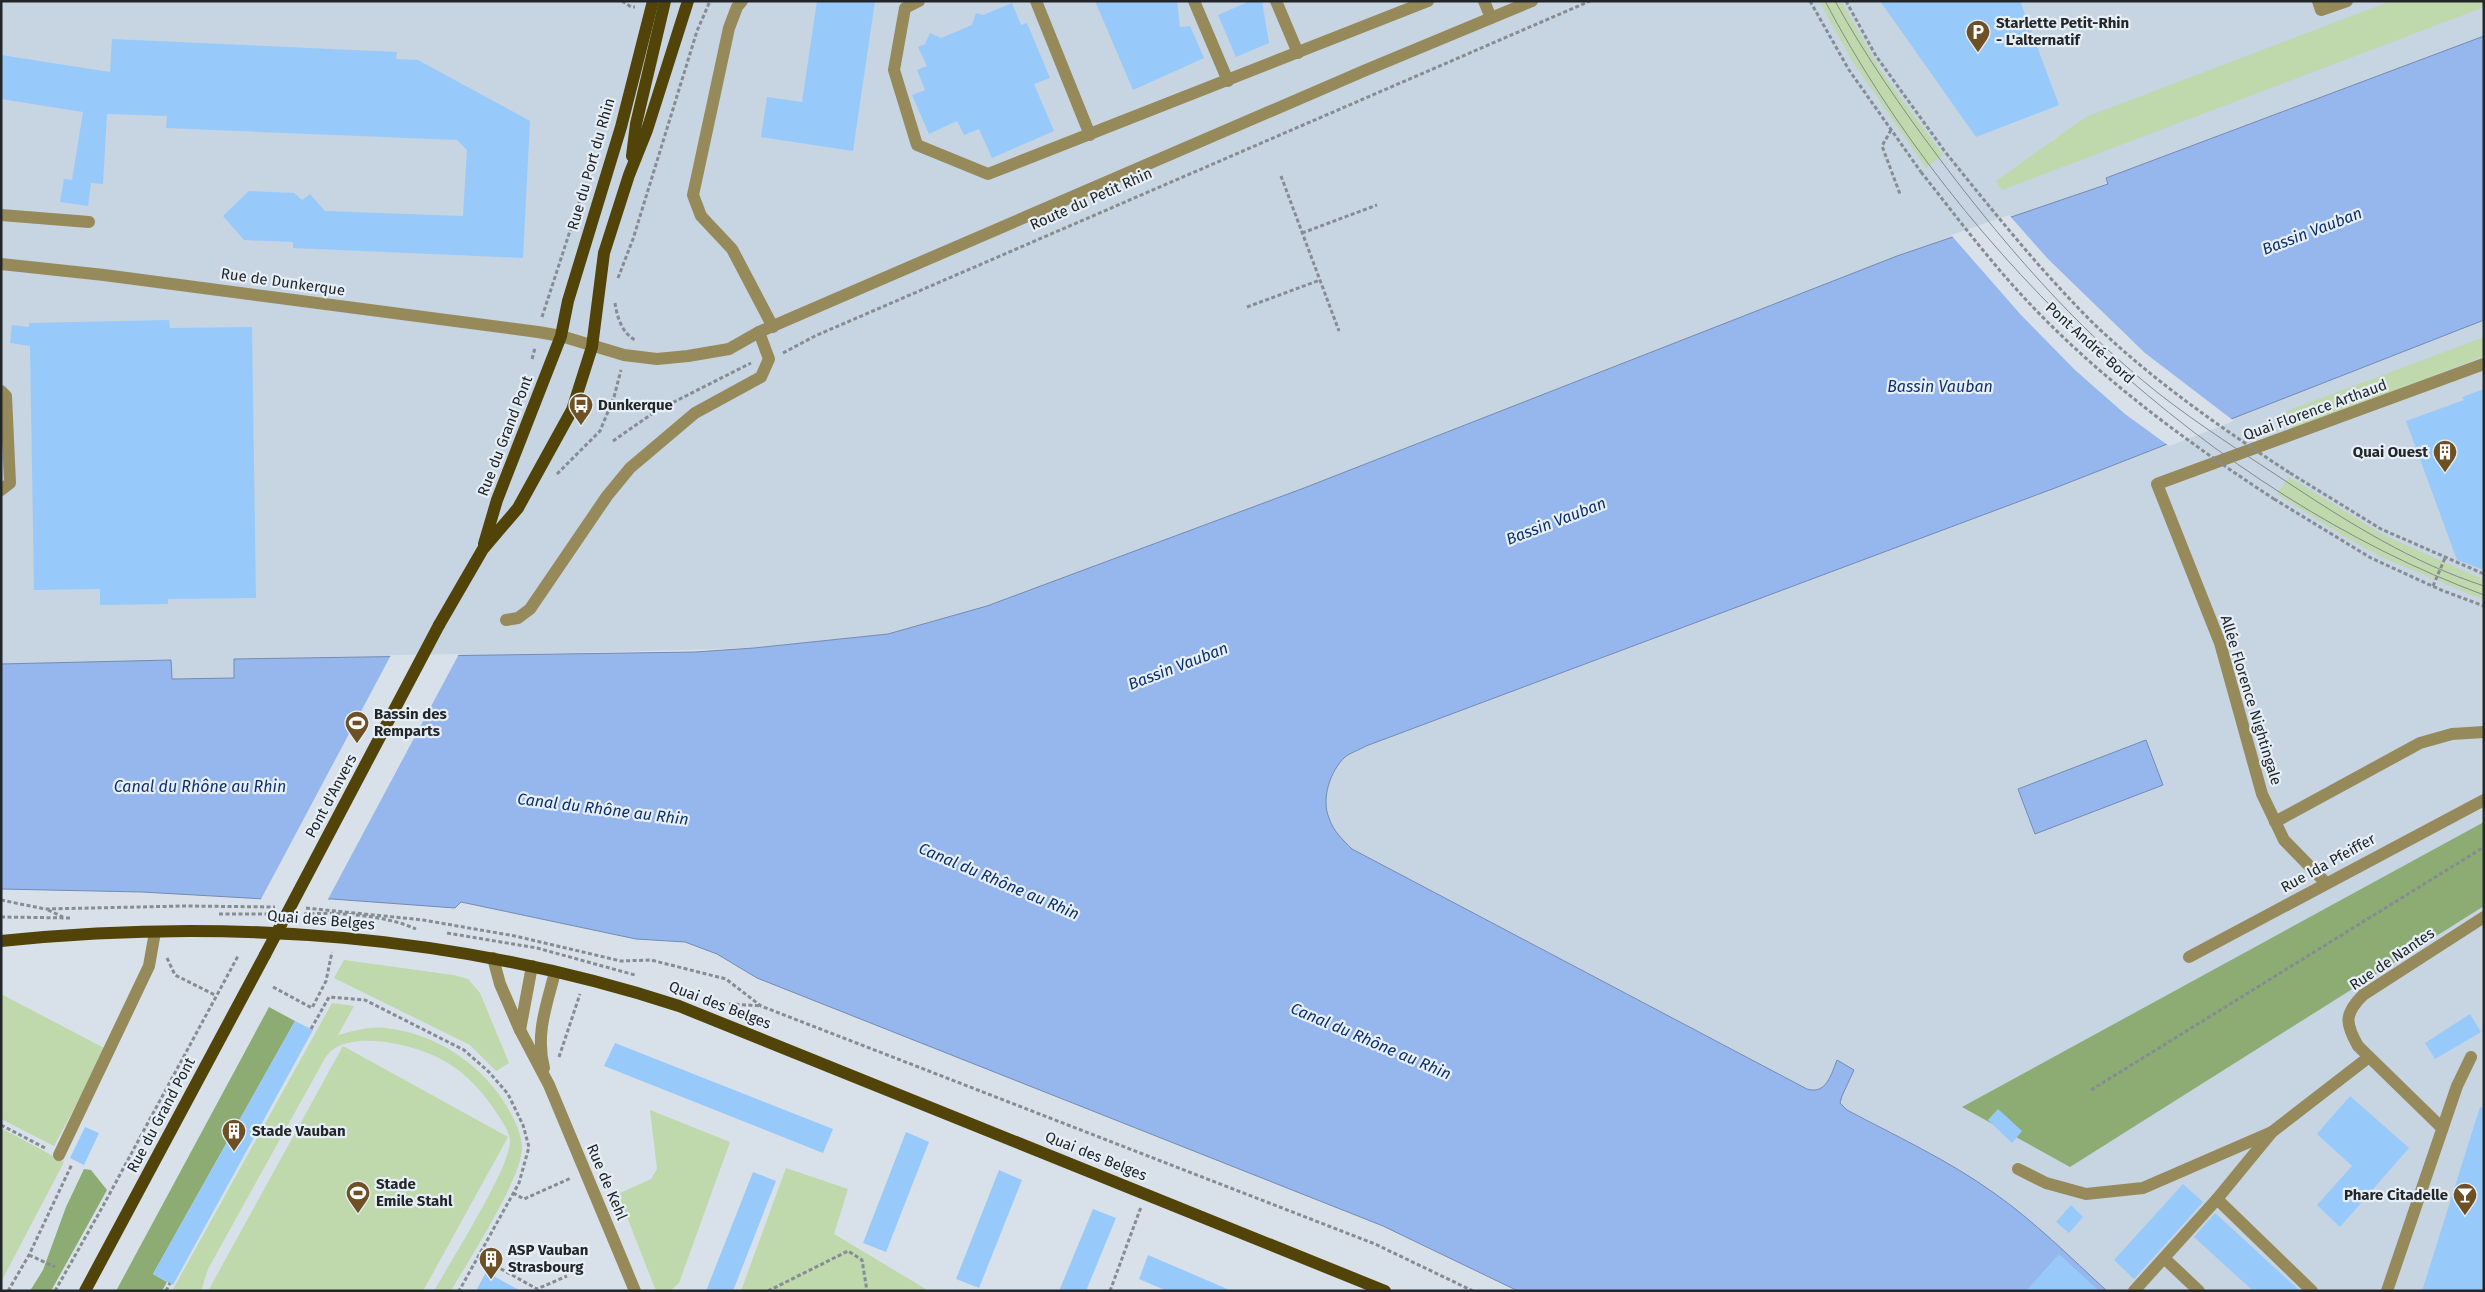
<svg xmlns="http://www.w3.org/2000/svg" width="2485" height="1292" viewBox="0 0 2485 1292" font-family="'Fira Sans',sans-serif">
<rect width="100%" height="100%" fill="#d8e1e9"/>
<path fill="#c7d4e2" d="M 1,1 L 2484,1 L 2484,1291 L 2107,1291 L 2036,1227 L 1993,1192 L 1932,1154 L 1351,849 L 1336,833 L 1328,818 L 754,648 L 384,658 L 235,659 L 235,678 L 172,679 L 171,660 L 1,664 Z"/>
<g fill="#bfd8ac">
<path d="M 1819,1 L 1841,1 L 1880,70 L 1943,155 L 1926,168 L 1853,62 Z"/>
<path d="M 2391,1 L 2484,1 L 2484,7 L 2002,190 L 1996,181 L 2086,117 Z"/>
<path d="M 2484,337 L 2484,356 L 2292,430 L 2285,412 Z"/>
<path d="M 2289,477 L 2383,535 L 2484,580 L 2484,600 L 2384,558 L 2345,537 L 2277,494 Z"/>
<path d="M 344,960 L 453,975 L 468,979 L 480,993 L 509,1063 L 496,1071 L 470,1045 L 334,978 Z"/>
<path d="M 1,994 L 106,1049 L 54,1146 L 1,1119 Z"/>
<path d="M 332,1003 L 354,1006 L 338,1035 C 354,1031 369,1026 386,1028 C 438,1034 486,1067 510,1112 C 516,1122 522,1137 522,1148 C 522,1178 468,1261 451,1291 L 434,1291 C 450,1262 509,1170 510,1142 C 510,1130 500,1119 494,1109 C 481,1090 467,1075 448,1063 C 423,1047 363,1031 335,1048 C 328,1052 323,1061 319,1069 L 208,1269 L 201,1291 L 172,1291 Z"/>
<path d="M 343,1046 L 508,1137 L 423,1291 L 208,1291 Z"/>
<path d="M 650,1110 L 730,1142 L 679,1283 L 670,1291 L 656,1291 L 618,1194 L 651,1179 L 657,1169 Z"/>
<path d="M 1,1128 L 64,1162 L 1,1282 Z"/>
<path d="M 786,1168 L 848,1189 L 834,1234 L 929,1291 L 741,1291 Z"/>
</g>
<g fill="#8dac73">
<path d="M 2484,822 L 2484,906 L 2070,1167 L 1962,1107 Z"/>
<path d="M 269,1007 L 295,1021 L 153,1274 L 167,1282 L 162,1291 L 116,1291 Z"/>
<path d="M 84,1169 L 91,1170 L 107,1190 L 51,1291 L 30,1291 L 43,1270 L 66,1207 Z"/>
</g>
<g fill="#96b6ee" stroke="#748bb3">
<path d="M 2484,36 L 2484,320 L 2055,488 L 1366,746 C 1359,750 1350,753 1345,757 C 1330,771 1321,799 1329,818 C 1333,831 1343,840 1352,849 L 1807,1089 C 1826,1095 1831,1075 1837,1060 L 1854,1070 L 1842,1096 L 1840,1103 L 1847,1110 C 1896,1136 1948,1160 1994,1193 C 2034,1221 2070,1257 2107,1291 L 1518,1291 L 1383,1226 L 757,978 L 717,954 L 685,942 L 636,939 L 461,902 L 455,908 L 332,899 L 265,899 L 142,892 L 1,889 L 1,664 L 171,660 L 172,679 L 234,678 L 234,659 L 695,652 L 754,648 L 888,634 L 987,606 L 1304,488 L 1897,256 L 2108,184 L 2106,178 Z"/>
<path d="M 2146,740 L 2163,785 L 2035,834 L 2018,789 Z"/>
</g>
<g fill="#d8e1e9">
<path d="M 2009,215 L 2048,259 L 2145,353 L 2234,421 L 2169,446 L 2125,414 L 2075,370 L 2021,315 L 1951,235 Z"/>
<path d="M 459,654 L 327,901 L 260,901 L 391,655 Z"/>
</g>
<g fill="#97cafb">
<path d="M 817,1 L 875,1 L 853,151 L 761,137 L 767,97 L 802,102 Z"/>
<path d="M 1095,1 L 1177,1 L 1180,27 L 1190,26 L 1204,58 L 1133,90 Z"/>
<path d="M 1250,1 L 1262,1 L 1269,43 L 1236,57 L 1218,15 Z"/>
<path d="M 1880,1 L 2020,1 L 2059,105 L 1976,137 Z"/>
<path d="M 1012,3 L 1021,25 L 1027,23 L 1050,78 L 1034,84 L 1054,131 L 992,158 L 979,129 L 964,135 L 957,121 L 929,134 L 912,95 L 925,90 L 917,70 L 927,66 L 918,47 L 925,44 L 930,33 L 941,38 L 972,25 L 976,13 L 983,15 Z"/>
<path d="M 112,39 L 397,52 L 396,59 L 418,60 L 530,121 L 523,258 L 293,248 L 293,242 L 244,240 L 223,216 L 249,191 L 294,193 L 302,200 L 310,194 L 325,211 L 463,216 L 467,150 L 457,140 L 166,128 L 167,116 L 107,114 L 103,184 L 91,183 L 88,206 L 60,202 L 64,179 L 72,180 L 83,112 L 1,99 L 1,55 L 110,72 Z"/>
<path d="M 169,320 L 170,328 L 252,327 L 256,598 L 168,599 L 168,604 L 100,605 L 100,589 L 34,590 L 30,346 L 10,343 L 12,325 L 29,327 L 29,323 Z"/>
<path d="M 2484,389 L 2484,570 L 2457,560 L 2406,421 L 2464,400 L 2462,397 Z"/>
<path d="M 2470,1014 L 2481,1032 L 2435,1059 L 2425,1043 Z"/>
<path d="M 295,1021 L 313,1030 L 173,1285 L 153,1274 Z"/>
<path d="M 615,1043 L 833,1129 L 823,1153 L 604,1066 Z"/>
<path d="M 2350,1096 L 2409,1148 L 2340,1227 L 2317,1205 L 2352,1166 L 2317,1134 Z"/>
<path d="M 2480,1107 L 2484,1108 L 2484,1291 L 2422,1291 Z"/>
<path d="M 1998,1109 L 2022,1131 L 2012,1143 L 1988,1120 Z"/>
<path d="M 85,1127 L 99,1133 L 84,1165 L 70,1158 Z"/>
<path d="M 906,1132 L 929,1142 L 886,1252 L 863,1243 Z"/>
<path d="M 999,1170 L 1022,1180 L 979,1288 L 956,1279 Z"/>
<path d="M 753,1172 L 776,1181 L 733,1291 L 706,1291 Z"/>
<path d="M 2183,1184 L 2203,1202 L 2134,1279 L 2114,1260 Z"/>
<path d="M 2071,1205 L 2083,1217 L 2069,1233 L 2056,1222 Z"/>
<path d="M 1093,1209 L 1116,1218 L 1086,1291 L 1059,1291 Z"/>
<path d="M 2215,1213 L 2300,1291 L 2253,1291 L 2194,1237 Z"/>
<path d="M 2059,1254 L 2099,1291 L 2026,1291 Z"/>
<path d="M 1148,1255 L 1232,1291 L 1167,1291 L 1139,1279 Z"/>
<path d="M 486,1272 L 521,1291 L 476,1291 Z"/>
</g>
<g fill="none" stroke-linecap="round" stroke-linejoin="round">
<g stroke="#868c92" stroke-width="3" stroke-dasharray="4 2.5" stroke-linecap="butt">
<path d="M 622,1 L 631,7 L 635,7"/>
<path d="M 1810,1 L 1849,70 L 1921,172"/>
<path d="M 1846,1 L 1876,56 L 1946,153"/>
<path d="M 1891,130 L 1882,146 L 1900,194"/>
<path d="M 1281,176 L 1339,331"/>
<path d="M 1302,233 L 1377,205"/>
<path d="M 618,278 L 633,239 L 697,31 L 710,1"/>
<path d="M 615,303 C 617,317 622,333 635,340"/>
<path d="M 1247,307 L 1320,280"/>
<path d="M 542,317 L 581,197"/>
<path d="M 783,353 L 815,336 L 1590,1"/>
<path d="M 532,359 L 535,348"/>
<path d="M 613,441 L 656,411 L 751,363"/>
<path d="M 2290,473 L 2381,529 L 2484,574"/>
<path d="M 557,474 L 600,431 L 614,397 L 621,370"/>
<path d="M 2274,499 L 2371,558 L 2441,590 L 2484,606"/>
<path d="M 2433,586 L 2445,558"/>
<path d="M 1,900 L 45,909 L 185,906 L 275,907"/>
<path d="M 306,908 L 423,920 L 515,936 L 621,961 L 651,960 L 726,979 L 761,1006 L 1375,1244 L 1473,1291"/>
<path d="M 48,910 L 63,917"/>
<path d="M 219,914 L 270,914"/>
<path d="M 304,914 C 338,912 385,915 416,929"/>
<path d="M 1,917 L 71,918"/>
<path d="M 447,933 L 537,948 L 635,975"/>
<path d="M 167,958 L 175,975 L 215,995"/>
<path d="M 273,987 L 312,1008 L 326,981 L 332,952"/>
<path d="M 710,1000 L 719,1003 L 761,1006"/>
<path d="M 311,1029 L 329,997 L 365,1000 L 464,1050 L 489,1072 L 508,1094 L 523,1125 L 529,1147 L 519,1183 L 459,1291"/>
<path d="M 559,1057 L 580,994"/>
<path d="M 2091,1090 L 2484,847"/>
<path d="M 1,1125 L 45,1148"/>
<path d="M 513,1193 L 524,1199 L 571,1178"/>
<path d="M 29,1255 L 55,1267"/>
<path d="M 478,1256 L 537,1289 L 567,1276"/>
<path d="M 8,1291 L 29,1255 L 72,1164"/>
<path d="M 55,1291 L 103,1206 L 238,956"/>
<path d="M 166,1291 L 170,1283"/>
<path d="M 768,1291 L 848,1251 L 862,1260 L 867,1291"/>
<path d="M 1110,1291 L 1141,1207"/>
</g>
<g stroke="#968a5b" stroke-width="12">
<path d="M 742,1 L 737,7 L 729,28 L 693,195 L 701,216 L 732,249 L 773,327"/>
<path d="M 919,1 L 905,8 L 894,70 L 917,145 L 988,174 L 1428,1"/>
<path d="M 1036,1 L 1090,135"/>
<path d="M 1194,1 L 1228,81"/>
<path d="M 1276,1 L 1298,53"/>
<path d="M 1484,1 L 1491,18"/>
<path d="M 2318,1 L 2321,10 L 2347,1"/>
<path d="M 1,215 L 89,222"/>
<path d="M 1,264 L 104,275 L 538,332 L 561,336 L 624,355 L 657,359 L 688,356 L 729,349 L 759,332 L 1366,70 L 1532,1"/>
<path d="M 1,391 L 6,396 L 10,483 L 1,490"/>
<path d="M 506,620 L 518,618 L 530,609 L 607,496 L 630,468 L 695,413 L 761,377 L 769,359 L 759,332"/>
<path d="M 2275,822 L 2420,743 L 2452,734 L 2484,732"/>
<path d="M 2326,883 L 2284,840 L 2262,794 L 2220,643 L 2157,484 L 2484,364"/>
<path d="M 2189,957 L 2484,800"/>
<path d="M 493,958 L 500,984 L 520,1030 L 549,1085 L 635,1291"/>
<path d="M 520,1030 L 532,966"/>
<path d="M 544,1068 C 535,1034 547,1004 555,972"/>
<path d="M 2442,1128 L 2358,1046 C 2345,1023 2344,1014 2363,995 L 2484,917"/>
<path d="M 59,1155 L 149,966 L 155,932"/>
<path d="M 2018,1169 L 2046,1183 L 2086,1194 L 2143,1188 L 2272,1132"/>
<path d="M 2217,1199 L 2272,1132 L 2369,1057"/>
<path d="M 2164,1258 L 2199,1291"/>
<path d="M 2134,1291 L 2217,1199 L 2312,1291"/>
<path d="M 2387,1291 L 2457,1086 L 2471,1057"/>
</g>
<g stroke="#524408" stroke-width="12">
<path d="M 632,156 L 636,124 L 665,1"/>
<path d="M 484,544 L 497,500 L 561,336 L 568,301 L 621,127 L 653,1"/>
<path d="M 439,625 L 483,549 L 518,508 L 572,410 L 592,347 L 604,253 L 629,175 L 647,130 L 688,1"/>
<path d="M 1,941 C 229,917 461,935 679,1006 L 1385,1291"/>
<path d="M 85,1291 L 265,955"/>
</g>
<g stroke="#83898f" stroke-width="1">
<path d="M 1825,1 C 1960,257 2211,494 2484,595"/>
<path d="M 1835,1 C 1866,57 1901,107 1939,158 C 2003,243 2074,326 2158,393 C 2199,425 2243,453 2287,482 C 2349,523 2413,563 2484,586"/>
</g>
<g stroke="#868c92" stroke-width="3" stroke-dasharray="4 2.5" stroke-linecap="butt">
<path d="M 1946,153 C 1993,211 2039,269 2092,322 C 2152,380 2221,428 2290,473"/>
<path d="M 1921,172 C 1956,216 1991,263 2030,304 C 2102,380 2187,442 2274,499"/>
</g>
<path stroke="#524408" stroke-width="12" d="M 265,955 L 439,625"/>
</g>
<defs>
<symbol id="parking-pin" viewBox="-11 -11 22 30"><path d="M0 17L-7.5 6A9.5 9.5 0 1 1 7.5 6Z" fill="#6e5024" stroke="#e6eef6"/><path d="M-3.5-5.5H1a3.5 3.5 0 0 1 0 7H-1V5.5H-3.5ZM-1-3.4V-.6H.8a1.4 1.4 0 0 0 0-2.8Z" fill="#fff"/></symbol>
<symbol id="bus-pin" viewBox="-11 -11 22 30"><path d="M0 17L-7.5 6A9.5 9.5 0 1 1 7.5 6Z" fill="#6e5024" stroke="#e6eef6"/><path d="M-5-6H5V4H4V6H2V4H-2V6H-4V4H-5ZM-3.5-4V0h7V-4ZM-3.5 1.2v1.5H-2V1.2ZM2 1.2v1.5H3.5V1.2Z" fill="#fff"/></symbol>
<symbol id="building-pin" viewBox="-11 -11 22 30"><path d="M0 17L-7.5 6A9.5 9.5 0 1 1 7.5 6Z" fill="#6e5024" stroke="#e6eef6"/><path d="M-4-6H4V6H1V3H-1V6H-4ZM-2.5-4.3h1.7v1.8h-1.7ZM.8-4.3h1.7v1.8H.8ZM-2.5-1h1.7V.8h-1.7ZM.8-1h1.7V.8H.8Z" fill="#fff"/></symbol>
<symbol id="stadium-pin" viewBox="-11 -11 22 30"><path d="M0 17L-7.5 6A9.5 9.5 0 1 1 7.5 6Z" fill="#6e5024" stroke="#e6eef6"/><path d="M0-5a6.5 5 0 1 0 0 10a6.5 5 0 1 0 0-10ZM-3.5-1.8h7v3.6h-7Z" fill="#fff"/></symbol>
<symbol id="bar-pin" viewBox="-11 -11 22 30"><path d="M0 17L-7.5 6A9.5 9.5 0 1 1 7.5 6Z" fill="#6e5024" stroke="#e6eef6"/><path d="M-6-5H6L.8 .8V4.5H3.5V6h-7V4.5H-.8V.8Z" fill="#fff"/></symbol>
</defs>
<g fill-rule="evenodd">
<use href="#parking-pin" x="1964" y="18" width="28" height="38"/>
<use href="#bus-pin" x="567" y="391" width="28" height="38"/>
<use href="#building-pin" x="2431" y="438" width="28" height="38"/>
<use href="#stadium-pin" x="343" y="709" width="28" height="38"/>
<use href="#building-pin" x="220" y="1117" width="28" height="38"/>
<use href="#stadium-pin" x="344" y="1179" width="28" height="38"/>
<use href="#bar-pin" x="2451" y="1181" width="28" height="38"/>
<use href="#building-pin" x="477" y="1245" width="28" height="38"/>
</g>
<g text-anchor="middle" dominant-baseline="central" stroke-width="4.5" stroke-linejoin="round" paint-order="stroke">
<g font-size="15" font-weight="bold" fill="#232629" stroke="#e6eef6" text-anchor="start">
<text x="1996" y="23">Starlette Petit-Rhin<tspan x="1996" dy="17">- L'alternatif</tspan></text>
<text x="598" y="405">Dunkerque</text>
<text x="2428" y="452" text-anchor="end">Quai Ouest</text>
<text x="374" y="714">Bassin des<tspan x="374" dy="17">Remparts</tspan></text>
<text x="252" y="1131">Stade Vauban</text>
<text x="376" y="1184">Stade<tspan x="376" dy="17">Emile Stahl</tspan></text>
<text x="2448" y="1195" text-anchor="end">Phare Citadelle</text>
<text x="508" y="1250">ASP Vauban<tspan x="508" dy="17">Strasbourg</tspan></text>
</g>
<g font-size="15" fill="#232629" stroke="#e6eef6">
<text transform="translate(591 164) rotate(-74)">Rue du Port du Rhin</text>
<text transform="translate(1091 199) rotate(-24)">Route du Petit Rhin</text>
<text transform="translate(283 282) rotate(8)">Rue de Dunkerque</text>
<text transform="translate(2090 343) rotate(42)">Pont André-Bord</text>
<text transform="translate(2315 410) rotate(-20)">Quai Florence Arthaud</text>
<text transform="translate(505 436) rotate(-69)">Rue du Grand Pont</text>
<text transform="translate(2251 700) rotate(73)">Allée Florence Nightingale</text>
<text transform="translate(331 796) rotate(-62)">Pont d'Anvers</text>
<text transform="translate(2328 863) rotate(-29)">Rue Ida Pfeiffer</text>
<text transform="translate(321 920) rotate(5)">Quai des Belges</text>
<text transform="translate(2392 959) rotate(-34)">Rue de Nantes</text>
<text transform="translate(720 1005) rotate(21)">Quai des Belges</text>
<text transform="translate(161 1115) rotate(-62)">Rue du Grand Pont</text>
<text transform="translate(1096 1156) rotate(22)">Quai des Belges</text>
<text transform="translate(607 1182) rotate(67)">Rue de Kehl</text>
</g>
<g font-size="16" font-style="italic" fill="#0c306f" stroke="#e6eef6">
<text transform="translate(2312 231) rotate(-21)">Bassin Vauban</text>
<text x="1940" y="386">Bassin Vauban</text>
<text transform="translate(1556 521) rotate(-21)">Bassin Vauban</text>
<text transform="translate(1178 666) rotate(-21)">Bassin Vauban</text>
<text x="200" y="786">Canal du Rhône au Rhin</text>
<text transform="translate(603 809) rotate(7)">Canal du Rhône au Rhin</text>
<text transform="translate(999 881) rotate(23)">Canal du Rhône au Rhin</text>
<text transform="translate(1371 1041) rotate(23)">Canal du Rhône au Rhin</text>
</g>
</g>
<rect width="2485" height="1292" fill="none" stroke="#232629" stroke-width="5"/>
</svg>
